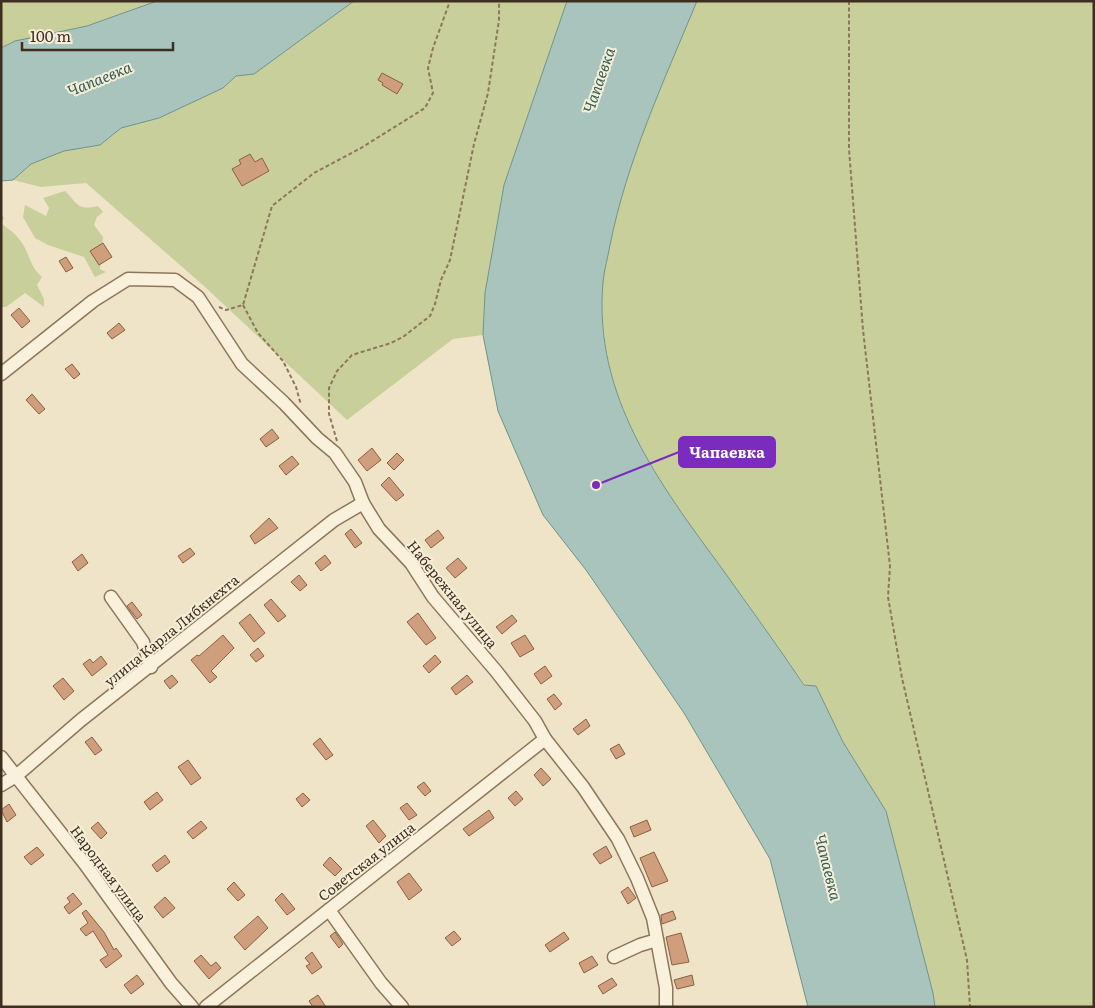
<svg xmlns="http://www.w3.org/2000/svg" width="1095" height="1008" viewBox="0 0 1095 1008" font-family="Literata,serif">
<rect width="100%" height="100%" fill="#f0e4c8"/>
<g fill="#c9cf9b">
<path d="M 1,1 L 157,1 L 87,26 L 15,41 L 1,48 Z"/>
<path d="M 354,1 L 567,1 L 504,185 L 485,293 L 483,335 L 453,339 L 347,420 L 204,286 L 86,183 L 41,187 L 13,180 L 31,164 L 64,151 L 100,145 L 121,128 L 159,118 L 223,88 L 236,76 L 254,74 Z"/>
<path d="M 697,1 L 1094,1 L 1094,1007 L 935,1007 L 933,993 L 886,811 L 843,742 L 816,686 L 805,685 C 778,646 751,608 723,570 C 659,483 594,396 603,282 C 604,270 608,257 610,245 C 627,160 664,81 697,1 Z"/>
<path d="M 65,191 C 78,204 77,211 98,206 L 103,212 L 97,217 L 94,225 L 103,237 L 100,269 L 106,272 L 95,277 L 84,257 L 48,245 L 35,238 L 23,217 L 25,205 L 46,216 L 49,208 L 43,198 Z"/>
<path d="M 1,216 L 4,217 L 2,224 C 10,230 17,235 22,243 C 30,255 30,267 42,277 L 37,285 L 44,299 L 44,307 L 25,293 L 6,307 L 1,307 Z"/>
</g>
<g fill="#a9c4bc" stroke="#6f938a">
<path d="M 157,1 L 354,1 L 254,74 L 236,76 L 223,88 L 159,118 L 121,128 L 100,145 L 64,151 L 31,164 L 13,180 L 1,181 L 1,48 L 15,41 L 87,26 Z"/>
<path d="M 567,1 L 697,1 C 664,81 627,160 610,245 C 608,257 604,270 603,282 C 593,396 659,483 723,570 C 750,608 778,646 804,685 L 816,686 L 843,742 L 886,811 L 933,993 L 935,1007 L 808,1007 L 770,859 L 684,713 L 586,570 L 543,515 L 498,411 L 483,335 L 485,293 L 504,185 Z"/>
</g>
<g fill="#cf9f7d" stroke="#8d5f41">
<path d="M 382,73 L 403,84 L 397,94 L 382,85 L 383,83 L 378,80 Z"/>
<path d="M 250,154 L 255,162 L 262,158 L 269,171 L 242,186 L 232,169 L 241,164 L 239,160 Z"/>
<path d="M 103,243 L 112,257 L 99,265 L 90,251 Z"/>
<path d="M 66,257 L 73,268 L 66,272 L 59,261 Z"/>
<path d="M 19,308 L 30,321 L 22,328 L 11,315 Z"/>
<path d="M 119,323 L 125,330 L 112,339 L 107,333 Z"/>
<path d="M 72,364 L 80,374 L 74,379 L 65,369 Z"/>
<path d="M 32,394 L 45,409 L 39,414 L 26,400 Z"/>
<path d="M 272,429 L 279,438 L 266,447 L 260,439 Z"/>
<path d="M 372,448 L 381,460 L 367,471 L 358,460 Z"/>
<path d="M 397,453 L 404,460 L 394,470 L 387,463 Z"/>
<path d="M 292,456 L 299,464 L 286,475 L 279,466 Z"/>
<path d="M 389,477 L 404,495 L 396,501 L 381,485 Z"/>
<path d="M 269,518 L 278,528 L 255,544 L 250,536 Z"/>
<path d="M 351,529 L 362,543 L 355,548 L 345,534 Z"/>
<path d="M 438,530 L 444,538 L 431,548 L 425,540 Z"/>
<path d="M 190,548 L 195,554 L 183,563 L 178,556 Z"/>
<path d="M 82,554 L 88,563 L 78,571 L 72,562 Z"/>
<path d="M 325,555 L 331,563 L 321,571 L 315,563 Z"/>
<path d="M 458,558 L 467,568 L 455,578 L 446,568 Z"/>
<path d="M 299,575 L 307,585 L 300,591 L 291,582 Z"/>
<path d="M 271,599 L 286,616 L 278,622 L 264,605 Z"/>
<path d="M 132,602 L 142,615 L 137,619 L 127,606 Z"/>
<path d="M 418,613 L 436,638 L 426,645 L 407,622 Z"/>
<path d="M 250,614 L 265,633 L 254,642 L 239,623 Z"/>
<path d="M 512,615 L 517,621 L 502,634 L 496,627 Z"/>
<path d="M 223,635 L 234,648 L 211,671 L 217,677 L 210,683 L 191,660 L 197,655 L 199,656 Z"/>
<path d="M 525,635 L 534,649 L 520,657 L 511,643 Z"/>
<path d="M 258,648 L 264,656 L 256,662 L 250,655 Z"/>
<path d="M 435,655 L 441,662 L 429,673 L 423,666 Z"/>
<path d="M 101,656 L 107,664 L 92,676 L 83,664 L 90,659 L 93,663 Z"/>
<path d="M 545,666 L 552,676 L 541,684 L 534,674 Z"/>
<path d="M 172,675 L 178,682 L 170,689 L 164,681 Z"/>
<path d="M 467,675 L 473,682 L 456,695 L 451,688 Z"/>
<path d="M 63,678 L 74,691 L 64,700 L 53,686 Z"/>
<path d="M 554,694 L 562,704 L 555,710 L 547,699 Z"/>
<path d="M 586,719 L 590,726 L 578,735 L 573,729 Z"/>
<path d="M 92,737 L 102,750 L 95,755 L 85,742 Z"/>
<path d="M 320,738 L 333,755 L 326,760 L 313,744 Z"/>
<path d="M 619,744 L 625,754 L 616,759 L 610,749 Z"/>
<path d="M 188,760 L 201,778 L 191,785 L 178,767 Z"/>
<path d="M 541,768 L 551,779 L 543,786 L 534,775 Z"/>
<path d="M 424,782 L 431,791 L 425,796 L 417,787 Z"/>
<path d="M 516,791 L 523,799 L 515,806 L 508,798 Z"/>
<path d="M 157,792 L 163,800 L 150,810 L 144,802 Z"/>
<path d="M 303,793 L 310,800 L 302,807 L 296,799 Z"/>
<path d="M 407,803 L 417,815 L 409,820 L 400,808 Z"/>
<path d="M 9,804 L 16,815 L 7,822 L 1,810 Z"/>
<path d="M 489,810 L 494,818 L 469,836 L 463,829 Z"/>
<path d="M 373,820 L 386,836 L 379,843 L 366,826 Z"/>
<path d="M 647,820 L 651,830 L 634,837 L 630,827 Z"/>
<path d="M 201,821 L 207,828 L 193,839 L 187,832 Z"/>
<path d="M 98,822 L 107,833 L 101,839 L 91,828 Z"/>
<path d="M 606,846 L 612,857 L 600,864 L 593,854 Z"/>
<path d="M 37,847 L 44,855 L 31,865 L 24,857 Z"/>
<path d="M 654,852 L 668,881 L 652,887 L 640,858 Z"/>
<path d="M 165,855 L 170,862 L 157,872 L 152,865 Z"/>
<path d="M 330,857 L 342,869 L 335,876 L 323,865 Z"/>
<path d="M 409,873 L 422,890 L 409,900 L 397,882 Z"/>
<path d="M 234,882 L 245,895 L 238,901 L 227,889 Z"/>
<path d="M 628,887 L 636,898 L 628,904 L 621,892 Z"/>
<path d="M 73,893 L 82,904 L 69,914 L 64,907 L 70,902 L 67,898 Z"/>
<path d="M 282,893 L 295,909 L 287,915 L 275,900 Z"/>
<path d="M 165,897 L 175,908 L 163,918 L 154,907 Z"/>
<path d="M 86,910 L 104,932 L 114,950 L 116,948 L 122,956 L 106,968 L 100,960 L 108,955 L 93,931 L 86,936 L 80,929 L 88,923 L 82,913 Z"/>
<path d="M 673,911 L 676,919 L 662,924 L 661,915 Z"/>
<path d="M 258,916 L 268,928 L 245,950 L 234,937 Z"/>
<path d="M 454,931 L 461,939 L 452,946 L 445,938 Z"/>
<path d="M 335,932 L 343,944 L 339,948 L 330,936 Z"/>
<path d="M 564,932 L 569,939 L 550,952 L 545,945 Z"/>
<path d="M 681,933 L 689,962 L 672,965 L 666,937 Z"/>
<path d="M 312,952 L 322,967 L 312,974 L 306,966 L 310,964 L 305,958 Z"/>
<path d="M 201,955 L 211,966 L 216,962 L 221,968 L 209,979 L 194,961 Z"/>
<path d="M 592,956 L 598,965 L 584,973 L 579,963 Z"/>
<path d="M 137,975 L 144,984 L 131,994 L 124,985 Z"/>
<path d="M 692,975 L 694,985 L 677,989 L 674,980 Z"/>
<path d="M 612,978 L 617,985 L 603,994 L 598,986 Z"/>
<path d="M 318,995 L 326,1007 L 313,1007 L 309,1001 Z"/>
</g>
<g fill="none" stroke-linecap="round" stroke-linejoin="round">
<defs>
<g id="minor">
<path d="M 1,374 L 93,301 L 128,279 L 175,280 L 198,297 L 242,364 L 284,403 L 317,438 L 335,453 L 355,482 L 363,503 L 379,529 L 411,563 L 433,597 L 496,671 L 535,721 L 545,739 L 583,787 L 618,839 L 637,878 L 653,918 L 666,988 L 666,1007"/>
<path d="M 111,597 L 143,642 L 151,667"/>
<path d="M 1,757 L 85,864 L 171,983 L 192,1007"/>
<path d="M 1,785 L 16,776 L 81,720 L 334,520 L 363,503"/>
<path d="M 329,910 L 381,983 L 402,1007"/>
<path d="M 614,957 L 640,945 L 657,940"/>
<path d="M 206,1007 L 545,739"/>
</g>
</defs>
<use href="#minor" stroke="#8d765c" stroke-width="15"/>
<g stroke="#8d765c" stroke-width="2" stroke-dasharray="4 2.5" stroke-linecap="butt">
<path d="M 849,1 L 849,149 L 863,330 L 890,566 L 888,597 L 902,678 L 967,960 L 970,1007"/>
<path d="M 243,305 L 258,333 L 283,361 L 296,387 L 301,405"/>
<path d="M 219,307 L 226,310 L 243,305 L 272,206 L 314,173 L 361,148 L 425,108 L 433,93 L 428,68 L 433,48 L 450,1"/>
<path d="M 337,441 L 329,414 L 329,388 L 337,371 L 352,355 L 391,343 L 403,337 L 430,316 L 435,304 L 441,280 L 450,260 L 474,144 L 488,93 L 499,20 L 499,1"/>
</g>
<use href="#minor" stroke="#faf1dc" stroke-width="12"/>
</g>
<g text-anchor="middle" dominant-baseline="central" stroke-width="4" stroke-linejoin="round" paint-order="stroke">
<g font-size="14" fill="#3d2e20" stroke="#f7eed8">
<text transform="translate(453 594) rotate(51)">Набережная улица</text>
<text transform="translate(171 630) rotate(-39)">улица Карла Либкнехта</text>
<text transform="translate(366 861) rotate(-38)">Советская улица</text>
<text transform="translate(109 873) rotate(53)">Народная улица</text>
</g>
<g font-size="15" font-style="italic" fill="#2f5d5a" stroke="#f7eed8">
<text transform="translate(99 78) rotate(-22)">Чапаевка</text>
<text transform="translate(598 80) rotate(-71)">Чапаевка</text>
<text transform="translate(829 867) rotate(76)">Чапаевка</text>
</g>
</g>
<path fill="none" stroke="#7b2cbf" stroke-width="2" d="M596 485L679 452"/>
<circle fill="#7b2cbf" stroke="#f7eed8" stroke-width="2" cx="596" cy="485" r="5"/>
<rect fill="#7b2cbf" stroke="#7b2cbf" stroke-width="2" x="679" y="437" width="96" height="30" rx="5"/>
<g font-size="15" text-anchor="middle" font-weight="bold" fill="#fff">
<text x="727" y="458">Чапаевка</text>
</g>
<rect width="1095" height="1008" fill="none" stroke="#3d2e20" stroke-width="5"/>
<path d="M22 42v8h151v-8" fill="none" stroke="#3d2e20" stroke-width="2.5"/>
<text x="30" y="42" font-size="15" fill="#3d2e20" stroke="#f7eed8" stroke-width="4" paint-order="stroke">100 m</text>
</svg>
